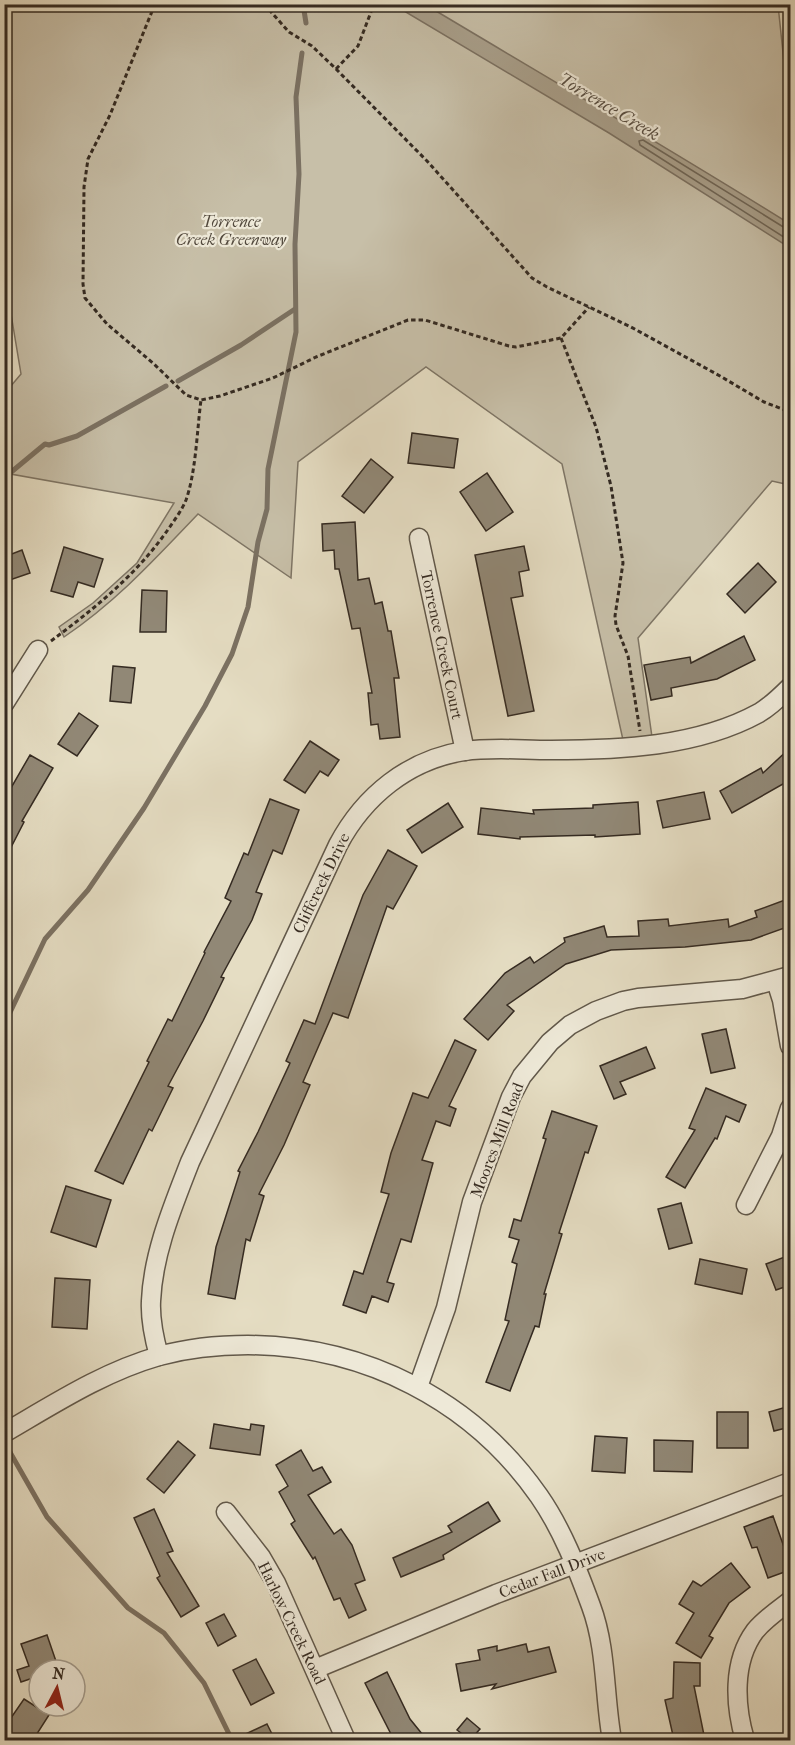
<svg xmlns="http://www.w3.org/2000/svg" width="795" height="1745" viewBox="0 0 795 1745" font-family="'IM FELL French Canon',serif">
<rect width="100%" height="100%" fill="#e5ddc3"/>
<filter id="stains"><feTurbulence type="fractalNoise" baseFrequency=".00333" numOctaves="4"/><feColorMatrix values="0 0 0 0 .2 0 0 0 0 .09 0 0 0 0 .02 0 0 0 .5 -.17"/></filter>
<radialGradient id="worn" r=".72"><stop offset=".6" stop-color="#630" stop-opacity="0"/><stop offset="1" stop-color="#630" stop-opacity=".3"/></radialGradient>
<path fill="#c7bfa8" stroke="#7e7565" stroke-width="1.5" d="M 4,5 L 778,5 L 784,62 L 790,62 L 790,485 L 772,481 L 638,638 L 652,737 L 623,740 L 562,464 L 426,367 L 298,462 L 291,578 L 198,514 C 154,560 117,601 64,637 L 59,627 L 93,603 L 137,563 L 174,503 L 5,473 L 5,393 L 21,374 L 5,278 Z"/>
<path fill="#a9a08c" stroke="#7b7162" stroke-width="1.5" d="M 394,5 L 426,5 C 548,78 670,149 790,224 L 790,248 L 609,133 Z"/>
<g fill="none" stroke-linecap="round" stroke-linejoin="round">
<path stroke="#6f6657" stroke-width="1.5" d="M 790,229 L 785,228 L 643,140 L 639,141 L 640,145 L 790,241"/>
<g stroke="#7b7162" stroke-width="5">
<path d="M 303,4 L 306,23"/>
<path d="M 178,381 L 241,345 L 295,309"/>
<path d="M 4,478 L 45,444 L 49,445 L 77,436 L 166,386"/>
<path d="M 4,1025 L 45,939 L 88,890 L 144,808 L 205,706 L 232,654 L 248,607 L 258,542 L 267,509 L 268,469 L 296,332 L 295,244 L 299,174 L 296,97 L 302,53"/>
<path d="M 7,1447 L 47,1517 L 128,1608 L 164,1633 L 204,1683 L 232,1740"/>
</g>
</g>
<g fill="#918876" stroke="#352b22" stroke-width="1.5">
<path d="M 412,433 L 458,439 L 454,468 L 408,463 Z"/>
<path d="M 371,459 L 393,477 L 364,513 L 342,496 Z"/>
<path d="M 487,473 L 513,512 L 486,531 L 460,492 Z"/>
<path d="M 355,522 L 358,580 L 369,578 L 375,604 L 382,602 L 388,631 L 391,631 L 399,678 L 394,678 L 400,737 L 380,739 L 378,724 L 371,725 L 368,693 L 372,693 L 360,628 L 352,629 L 339,569 L 335,569 L 334,550 L 323,551 L 322,524 Z"/>
<path d="M 524,546 L 529,570 L 519,572 L 523,596 L 511,598 L 534,711 L 508,716 L 475,555 Z"/>
<path d="M 64,547 L 103,559 L 94,587 L 78,582 L 73,597 L 51,591 Z"/>
<path d="M 22,550 L 30,573 L 4,582 L 4,557 Z"/>
<path d="M 758,563 L 776,582 L 745,613 L 727,594 Z"/>
<path d="M 142,590 L 167,591 L 166,632 L 140,632 Z"/>
<path d="M 744,636 L 755,660 L 717,679 L 671,688 L 672,696 L 651,700 L 644,665 L 690,657 L 691,663 Z"/>
<path d="M 113,666 L 135,668 L 131,703 L 110,701 Z"/>
<path d="M 79,713 L 98,726 L 77,756 L 58,744 Z"/>
<path d="M 310,741 L 339,760 L 328,776 L 320,771 L 305,793 L 284,780 Z"/>
<path d="M 790,748 L 790,780 L 732,813 L 720,791 L 761,768 L 763,773 Z"/>
<path d="M 30,755 L 53,768 L 22,821 L 24,822 L 4,861 L 4,800 Z"/>
<path d="M 704,792 L 710,819 L 663,828 L 657,801 Z"/>
<path d="M 270,799 L 299,810 L 282,854 L 273,850 L 256,892 L 262,894 L 252,920 L 221,977 L 224,978 L 203,1021 L 168,1086 L 173,1088 L 152,1131 L 149,1129 L 123,1184 L 95,1171 L 149,1062 L 147,1061 L 168,1019 L 172,1021 L 205,953 L 204,952 L 231,901 L 225,898 L 244,853 L 248,855 Z"/>
<path d="M 638,802 L 640,834 L 595,837 L 595,835 L 520,837 L 520,839 L 478,834 L 481,808 L 534,814 L 533,810 L 593,808 L 593,805 Z"/>
<path d="M 448,803 L 463,827 L 422,853 L 407,830 Z"/>
<path d="M 388,850 L 417,866 L 393,909 L 387,906 L 348,1018 L 333,1013 L 303,1082 L 310,1085 L 284,1145 L 259,1194 L 264,1196 L 250,1241 L 246,1239 L 235,1299 L 208,1294 L 216,1247 L 240,1172 L 238,1171 L 258,1132 L 290,1063 L 286,1061 L 304,1020 L 315,1024 L 363,895 Z"/>
<path d="M 785,900 L 790,916 L 790,926 L 751,940 L 685,947 L 611,950 L 566,964 L 507,1005 L 514,1011 L 488,1040 L 464,1019 L 505,973 L 530,957 L 534,963 L 565,942 L 564,938 L 604,926 L 607,937 L 639,936 L 638,921 L 668,919 L 669,926 L 728,919 L 729,927 L 757,917 L 755,911 Z"/>
<path d="M 726,1029 L 735,1068 L 711,1073 L 702,1034 Z"/>
<path d="M 455,1040 L 476,1050 L 449,1106 L 456,1109 L 450,1126 L 436,1121 L 422,1160 L 433,1163 L 411,1242 L 401,1239 L 387,1282 L 394,1284 L 388,1302 L 372,1296 L 366,1313 L 343,1305 L 354,1271 L 363,1274 L 389,1194 L 381,1192 L 391,1153 L 413,1093 L 428,1098 Z"/>
<path d="M 646,1047 L 655,1068 L 620,1082 L 626,1094 L 614,1099 L 600,1066 Z"/>
<path d="M 706,1088 L 746,1105 L 739,1122 L 726,1116 L 717,1139 L 715,1138 L 685,1188 L 666,1177 L 695,1130 L 689,1128 Z"/>
<path d="M 552,1111 L 597,1126 L 588,1153 L 585,1152 L 559,1233 L 562,1234 L 544,1294 L 546,1294 L 539,1327 L 535,1326 L 510,1391 L 486,1382 L 509,1321 L 505,1320 L 517,1264 L 512,1262 L 519,1240 L 509,1237 L 514,1219 L 521,1221 L 546,1139 L 543,1138 Z"/>
<path d="M 66,1186 L 111,1200 L 96,1247 L 51,1232 Z"/>
<path d="M 681,1203 L 692,1243 L 669,1249 L 658,1209 Z"/>
<path d="M 790,1255 L 790,1285 L 776,1290 L 766,1264 Z"/>
<path d="M 700,1259 L 747,1269 L 742,1294 L 695,1284 Z"/>
<path d="M 55,1278 L 90,1280 L 87,1329 L 52,1327 Z"/>
<path d="M 790,1406 L 790,1427 L 774,1431 L 769,1412 Z"/>
<rect x="717" y="1412" width="31" height="36"/>
<path d="M 214,1424 L 250,1430 L 251,1424 L 264,1426 L 260,1455 L 210,1448 Z"/>
<path d="M 595,1436 L 627,1438 L 625,1473 L 592,1471 Z"/>
<path d="M 654,1440 L 693,1441 L 692,1472 L 654,1471 Z"/>
<path d="M 178,1441 L 195,1455 L 164,1493 L 147,1479 Z"/>
<path d="M 301,1450 L 313,1471 L 322,1467 L 331,1482 L 308,1495 L 334,1534 L 341,1529 L 352,1545 L 365,1580 L 355,1584 L 366,1610 L 349,1618 L 340,1598 L 334,1600 L 315,1557 L 313,1559 L 291,1524 L 295,1521 L 279,1492 L 288,1486 L 276,1465 Z"/>
<path d="M 488,1502 L 500,1521 L 443,1555 L 444,1559 L 401,1577 L 393,1558 L 452,1532 L 448,1526 Z"/>
<path d="M 154,1509 L 173,1551 L 167,1553 L 199,1606 L 181,1617 L 157,1578 L 160,1576 L 134,1518 Z"/>
<path d="M 773,1516 L 790,1564 L 790,1570 L 768,1578 L 757,1547 L 752,1548 L 744,1527 Z"/>
<path d="M 731,1563 L 750,1587 L 729,1603 L 709,1636 L 713,1638 L 701,1658 L 676,1643 L 694,1613 L 679,1604 L 693,1581 L 701,1586 Z"/>
<path d="M 224,1614 L 236,1636 L 218,1646 L 206,1623 Z"/>
<path d="M 47,1635 L 59,1670 L 39,1670 L 39,1676 L 21,1682 L 17,1670 L 29,1666 L 21,1644 Z"/>
<path d="M 526,1644 L 528,1652 L 549,1647 L 556,1672 L 492,1689 L 496,1684 L 461,1691 L 456,1664 L 480,1660 L 478,1650 L 497,1646 L 497,1651 Z"/>
<path d="M 256,1659 L 274,1693 L 251,1705 L 233,1670 Z"/>
<path d="M 674,1662 L 700,1663 L 700,1686 L 694,1686 L 705,1740 L 674,1740 L 665,1700 L 673,1698 Z"/>
<path d="M 387,1672 L 410,1719 L 427,1740 L 394,1740 L 365,1683 Z"/>
<path d="M 24,1699 L 49,1715 L 33,1740 L 10,1740 L 4,1737 L 4,1728 Z"/>
<path d="M 467,1718 L 480,1729 L 470,1740 L 457,1730 Z"/>
<path d="M 267,1724 L 275,1740 L 233,1740 Z"/>
</g>
<g fill="none" stroke-linecap="round" stroke-linejoin="round">
<defs>
<g id="minor">
<path d="M 419,538 L 465,751"/>
<path d="M 4,704 L 38,650"/>
<path d="M 776,981 L 782,1000 L 790,1046"/>
<path d="M 746,1205 L 781,1136 L 790,1108"/>
<path d="M 159,1356 C 154,1338 150,1320 151,1301 C 153,1253 173,1206 190,1162 L 338,845 C 364,796 408,760 464,751 C 492,747 522,750 551,750 C 619,750 697,747 759,713 C 771,706 781,696 790,687"/>
<path d="M 418,1387 L 446,1308 L 472,1202 L 511,1097 L 522,1076 L 550,1042 L 570,1025 L 596,1011 L 623,1001 L 638,998 L 742,989 L 790,976"/>
<path d="M 4,1433 C 54,1404 103,1372 159,1356 C 188,1348 218,1345 248,1345 C 365,1346 472,1400 539,1496 C 562,1529 577,1568 591,1606 C 607,1649 604,1696 612,1740"/>
<path d="M 226,1512 L 261,1557 L 276,1583 L 346,1740"/>
<path d="M 315,1669 L 496,1594 L 790,1482"/>
<path d="M 745,1740 C 735,1706 732,1662 755,1631 C 765,1619 778,1610 790,1601"/>
</g>
</defs>
<use href="#minor" stroke="#61584a" stroke-width="21"/>
<g stroke="#352b22" stroke-width="3" stroke-dasharray="4.5 3" stroke-linecap="butt">
<path d="M 155,4 L 110,115 L 88,159 L 84,187 L 83,284 L 85,298 L 107,324 L 154,364 L 186,395 L 201,400 L 220,396 L 273,378 L 316,357 L 408,320 L 425,320 L 509,346 L 516,347 L 561,338 L 589,307"/>
<path d="M 264,4 L 289,32 L 312,46 L 336,69 L 427,161 L 532,278 L 547,287 L 631,327 L 720,376 L 764,402 L 790,412"/>
<path d="M 336,69 L 358,46 L 374,4"/>
<path d="M 561,338 L 596,427 L 611,486 L 623,563 L 615,616 L 616,625 L 628,656 L 640,731"/>
<path d="M 51,641 C 94,609 136,575 167,531 C 174,521 182,510 186,500 C 196,472 197,430 201,400"/>
</g>
<use href="#minor" stroke="#eee9d8" stroke-width="18"/>
</g>
<g text-anchor="middle" dominant-baseline="central" stroke-width="4.5" stroke-linejoin="round" paint-order="stroke">
<g font-size="16" font-style="italic" fill="#52493d" stroke="#eee9d8">
<text x="231" y="221">Torrence<tspan x="231" dy="18">Creek Greenway</tspan></text>
</g>
<g font-size="16" fill="#352b22" stroke="#eee9d8">
<text transform="translate(442 645) rotate(78)">Torrence Creek Court</text>
<text transform="translate(321 883) rotate(-64)">Cliffcreek Drive</text>
<text transform="translate(497 1140) rotate(-69)">Moores Mill Road</text>
<text transform="translate(552 1573) rotate(-21)">Cedar Fall Drive</text>
<text transform="translate(292 1623) rotate(64)">Harlow Creek Road</text>
</g>
<g font-size="18" font-style="italic" fill="#584e42" stroke="#eee9d8">
<text transform="translate(609 107) rotate(31)">Torrence Creek</text>
</g>
</g>
<rect width="795" height="1745" fill="none" stroke="#e5ddc3" stroke-width="24"/>
<rect x="6" y="6" width="783" height="1733" fill="none" stroke="#352b22" stroke-width="3"/>
<rect x="12" y="12" width="771" height="1721" fill="none" stroke="#352b22" stroke-width="1.5"/>
<g transform="translate(57 1688) rotate(7)"><circle r="28" fill="#eee9d8" stroke="#a49d8f" stroke-width="1.5"/>
<path d="M0-4.5L10 22L0 15L-10 22Z" fill="#8f2418"/>
<text y="-9" font-size="16" font-weight="bold" text-anchor="middle" fill="#352b22">N</text>
</g>
<rect width="100%" height="100%" filter="url(#stains)"/>
<rect width="100%" height="100%" fill="url(#worn)"/>
</svg>
